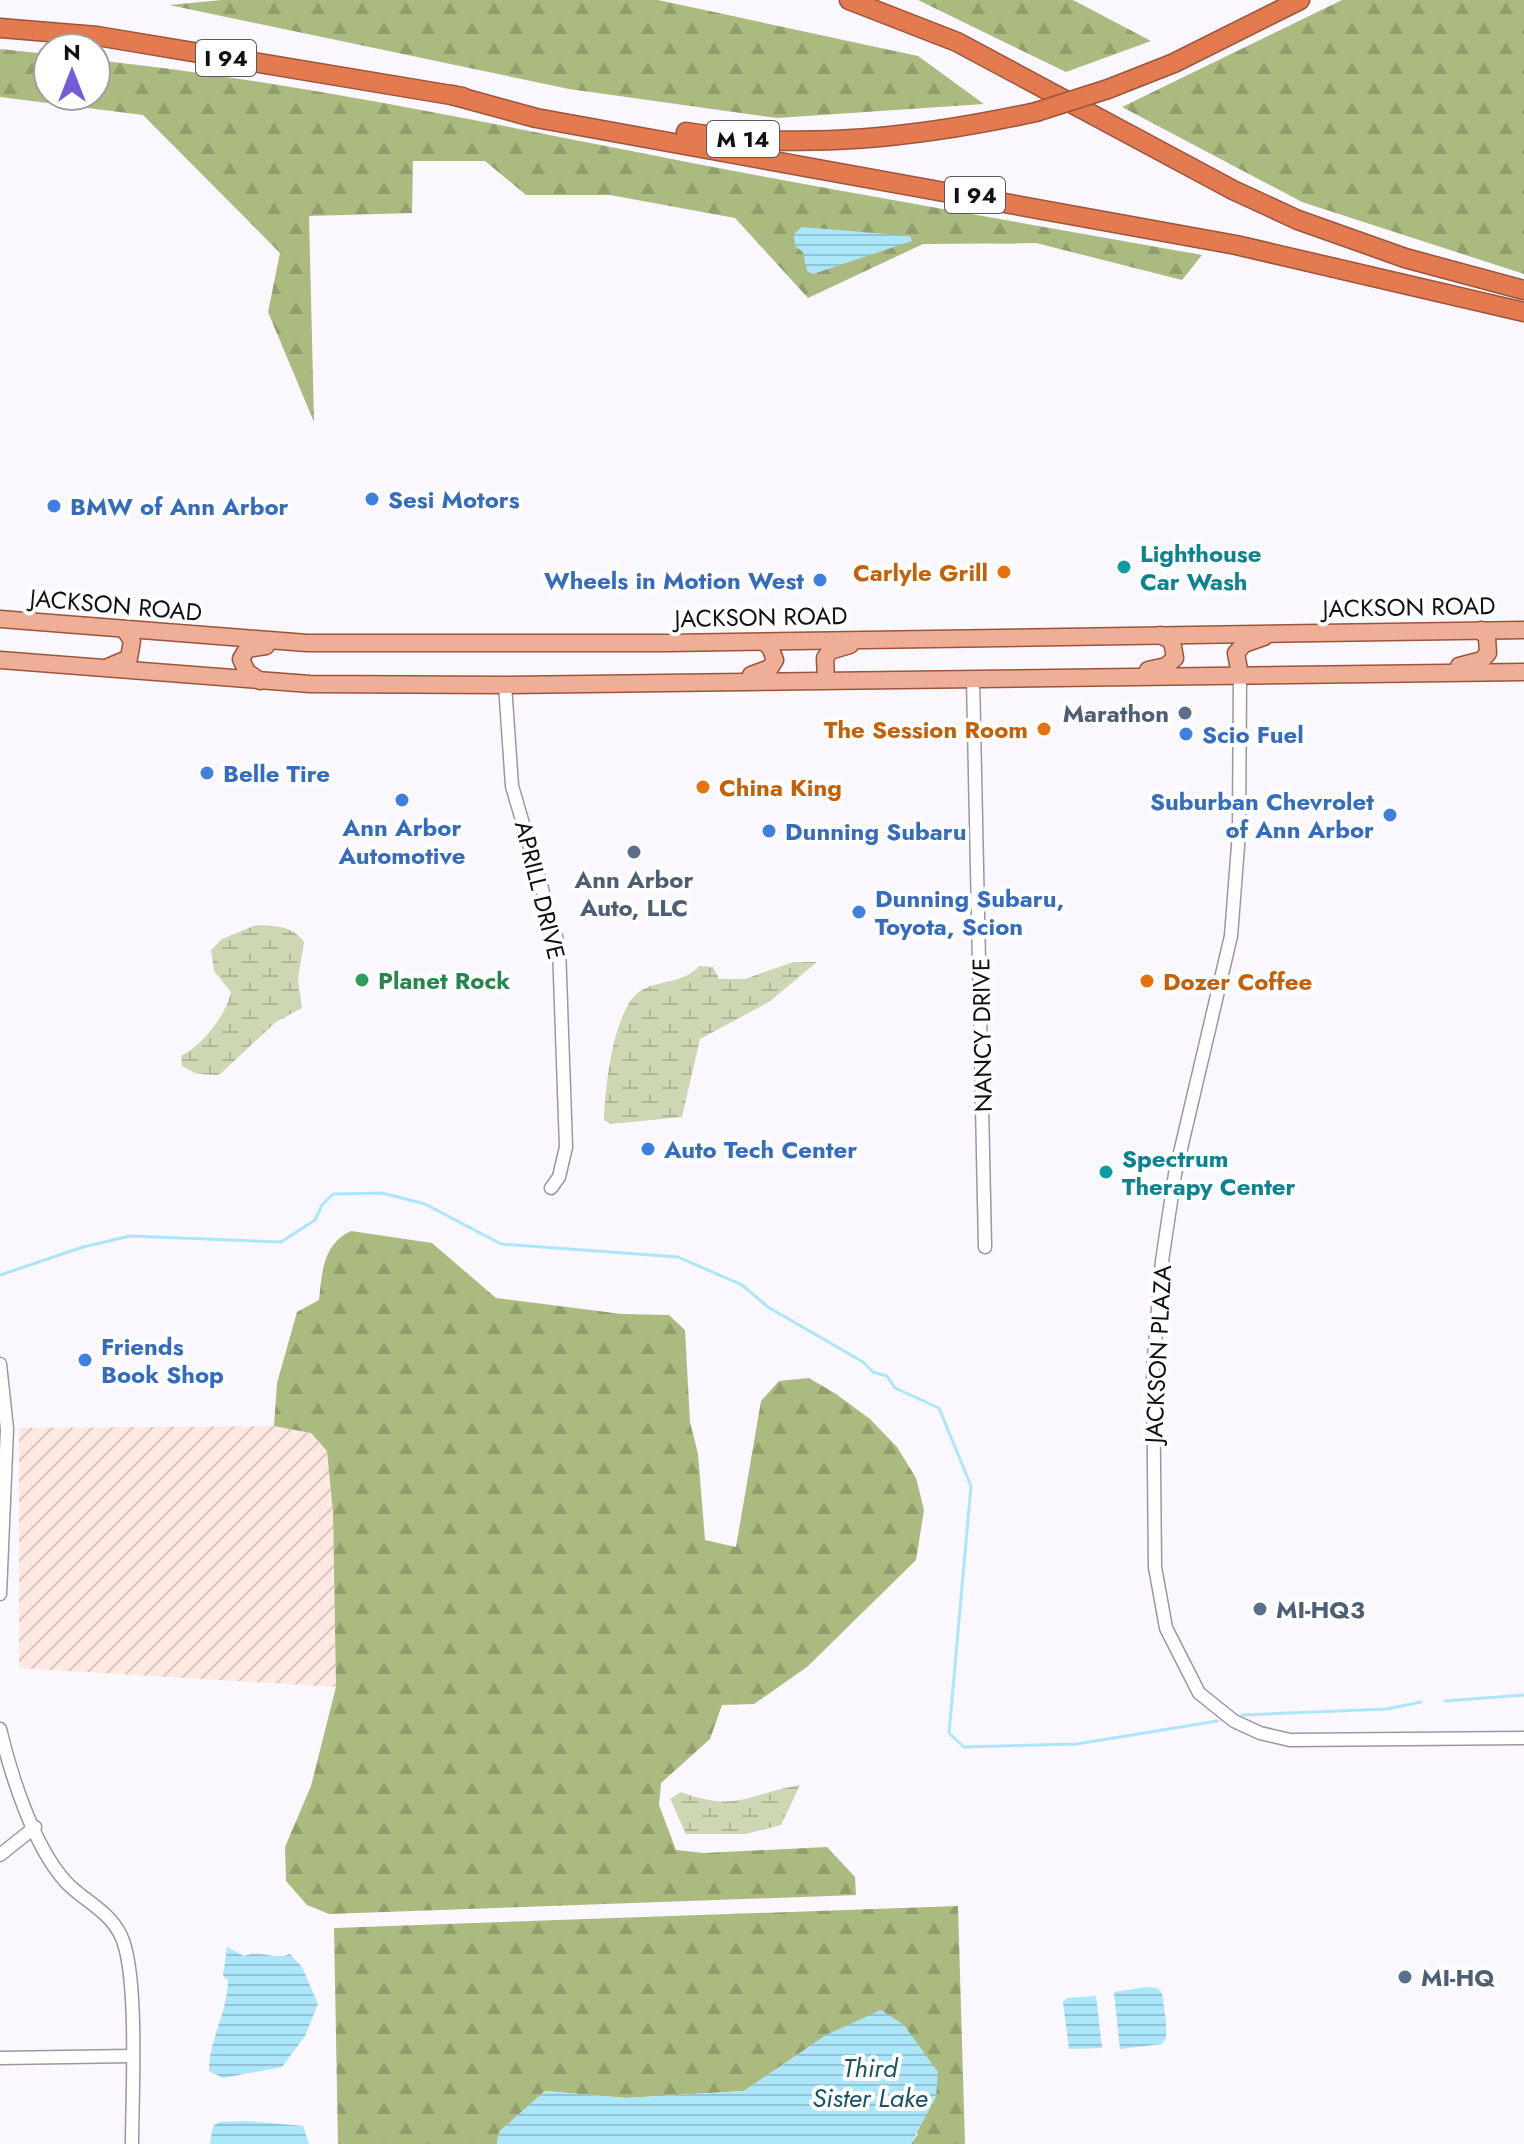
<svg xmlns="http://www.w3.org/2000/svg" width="1524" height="2144" viewBox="0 0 1524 2144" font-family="Jost,sans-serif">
<defs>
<pattern id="industrial-furrows" width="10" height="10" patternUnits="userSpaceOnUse" patternTransform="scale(2)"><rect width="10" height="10" fill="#fde9e2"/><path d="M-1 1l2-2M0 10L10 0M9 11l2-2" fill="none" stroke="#d8c7c1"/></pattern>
<pattern id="forest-firs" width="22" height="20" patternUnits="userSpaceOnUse" patternTransform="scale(2)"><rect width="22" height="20" fill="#abba7f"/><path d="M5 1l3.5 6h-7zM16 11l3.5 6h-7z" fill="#929f6d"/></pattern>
<pattern id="wetland-marsh" width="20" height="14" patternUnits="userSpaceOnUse" patternTransform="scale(2)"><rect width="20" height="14" fill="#cdd7b3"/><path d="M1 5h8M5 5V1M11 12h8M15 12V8" fill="none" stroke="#afb799"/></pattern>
<pattern id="water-rules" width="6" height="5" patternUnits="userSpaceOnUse" patternTransform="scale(2)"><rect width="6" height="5" fill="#ace6fb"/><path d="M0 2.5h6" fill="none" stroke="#93c4d6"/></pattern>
</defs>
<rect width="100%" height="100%" fill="#faf7fe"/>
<path fill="url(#industrial-furrows)" d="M 274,1426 L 311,1433 L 327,1451 L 333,1513 L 336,1687 L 19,1668 L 19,1428 Z"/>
<g fill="url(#forest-firs)">
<path d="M 222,0 L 658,0 L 918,56 L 984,104 L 777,118 L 569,89 L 169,5 Z"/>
<path d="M 918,0 L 1073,0 L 1151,41 L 1066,72 Z"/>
<path d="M 1342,0 L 1524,0 L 1524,274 L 1302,202 L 1122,107 Z"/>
<path d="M 0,49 L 48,54 L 48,96 L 96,96 L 96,60 C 317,84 532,133 750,174 C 901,202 1052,228 1202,255 L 1182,280 L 1036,243 L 923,244 L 808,298 L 735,218 L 610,195 L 526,195 L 485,161 L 413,161 L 412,213 L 309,216 L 314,422 L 268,312 L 280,253 L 143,115 L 0,97 Z"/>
<path d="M 351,1231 L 432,1243 L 496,1298 L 622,1314 L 669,1315 L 685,1330 L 690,1422 L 698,1454 L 705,1540 L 736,1547 L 761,1401 L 779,1381 L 809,1378 L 836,1394 L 870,1419 L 897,1447 L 916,1478 L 924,1510 L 916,1560 L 807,1667 L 754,1704 L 722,1705 L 710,1739 L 661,1783 L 659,1805 L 676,1850 L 704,1853 L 827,1847 L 855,1877 L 856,1895 L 329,1914 L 307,1905 L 286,1881 L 285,1847 L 311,1786 L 336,1687 L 333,1513 L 327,1451 L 311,1433 L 274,1426 L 277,1383 L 297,1312 L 319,1300 C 322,1272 323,1244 351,1231 Z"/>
<path d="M 958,1906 L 965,2144 L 911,2144 L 918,2134 L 828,2034 L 744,2091 L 626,2098 L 545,2091 L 499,2132 L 497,2144 L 338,2144 L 334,1928 Z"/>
</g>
<g fill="url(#wetland-marsh)">
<path d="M 256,925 C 275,926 292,925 304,942 L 298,979 L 302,1008 L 276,1022 L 219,1075 L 197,1074 L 182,1066 L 181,1056 C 203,1045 226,1015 231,992 L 214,971 L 211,950 L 222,939 Z"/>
<path d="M 793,962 L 817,962 L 769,1002 L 700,1039 L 682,1117 L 611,1124 L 604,1120 C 605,1089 613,1006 642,990 C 660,980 685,983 699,966 L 713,967 L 719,979 L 745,979 Z"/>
<path d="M 800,1785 L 781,1825 L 746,1834 L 686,1834 L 670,1799 L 681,1792 C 736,1813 748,1794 800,1785 Z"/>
</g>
<g fill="url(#water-rules)">
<path d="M 802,227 L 910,236 L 912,241 L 813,274 L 807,271 L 803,252 L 795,246 L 794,234 Z"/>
<path d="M 227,1947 L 244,1956 C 261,1949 275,1961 290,1954 L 302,1967 L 318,2004 L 305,2036 L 282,2067 L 223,2078 L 209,2071 C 209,2039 228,2012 228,1980 L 223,1976 Z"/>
<path d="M 1147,1987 L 1158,1988 L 1162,1994 L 1166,2021 L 1166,2038 L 1162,2044 L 1120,2049 L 1114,1992 Z"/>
<path d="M 1096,1996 L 1102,2048 L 1069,2049 L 1063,2002 L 1067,1998 Z"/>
<path d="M 881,2010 L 904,2025 L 938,2072 L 936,2097 L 911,2144 L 497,2144 L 499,2132 L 545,2091 L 626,2098 L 744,2091 L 828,2034 Z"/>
<path d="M 248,2121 L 303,2126 L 309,2144 L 210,2144 L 213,2126 L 219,2122 Z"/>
</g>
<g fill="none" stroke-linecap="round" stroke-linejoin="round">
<g stroke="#ace6fb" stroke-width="3">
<path d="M 0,1275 L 83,1247 L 130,1236 L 281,1242 L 315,1220 L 322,1205 L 333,1194 L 382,1193 L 425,1204 L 501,1244 L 678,1257 L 742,1285 L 768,1307 L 863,1362 L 873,1372 L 887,1376 L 895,1388 L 939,1408 L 971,1486 L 949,1733 L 964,1747 L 1077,1744 L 1217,1721"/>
<path d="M 1445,1701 L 1524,1695"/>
<path d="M 1242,1715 L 1387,1709 L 1421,1702"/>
</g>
<defs>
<g id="minor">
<path d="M 1240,675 L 1239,833 L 1231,936 L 1175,1174 L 1162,1261 L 1153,1368 L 1155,1567 L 1166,1628 L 1199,1693 L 1234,1721 L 1260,1733 L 1290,1740 L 1524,1738"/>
<path d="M 973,679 L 985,1247"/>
<path d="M 505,685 L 512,786 L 559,947 L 566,1147 L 559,1177 L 551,1188"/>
<path d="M 0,1364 L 7,1429 L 0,1594"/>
<path d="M 0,1729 C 11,1775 33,1845 65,1881 C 82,1900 110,1911 121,1936 C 139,1973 132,2098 132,2144"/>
<path d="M 0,1855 L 35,1827"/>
<path d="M 0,2058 L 132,2056"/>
</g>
<g id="major">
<path d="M 0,619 L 307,643 L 669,643 L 1524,630"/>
<path d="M 0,660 L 310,684 L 505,685 L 1524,672"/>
<path d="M 1459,666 L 1482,660 L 1488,653 L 1487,638 L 1481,630"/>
<path d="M 108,667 L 129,658 L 132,641 L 125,630"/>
<path d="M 1148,670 L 1166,666 L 1175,658 L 1172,641 L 1160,635"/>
<path d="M 751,675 L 770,668 L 775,660 L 770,647 L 764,642"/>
<path d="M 1240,675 L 1236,653 L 1244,644 L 1264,637"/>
<path d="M 826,679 L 825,658 L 830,651 L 850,645"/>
<path d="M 260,681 L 247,672 L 241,659 L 247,649 L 266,646"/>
</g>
<g id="highway">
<path d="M 849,0 L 957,42 L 1233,190 L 1298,220 L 1405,258 L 1524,290"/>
<path d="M 0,28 L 97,36 L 463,97"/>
<path d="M 1108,89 L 1174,63 L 1300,0"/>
<path d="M 452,95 L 536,118 L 1236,245 L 1524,312"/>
<path d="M 686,132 C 803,151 921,137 1036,112"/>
</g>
</defs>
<use href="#minor" stroke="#9d95a6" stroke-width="15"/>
<use href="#major" stroke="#9a553b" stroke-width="19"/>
<use href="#highway" stroke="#9a553b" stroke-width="21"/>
<use href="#minor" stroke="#fff" stroke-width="12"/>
<use href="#major" stroke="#eeaf96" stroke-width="16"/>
<use href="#highway" stroke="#e37a50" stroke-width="18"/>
<defs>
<path id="highway-bridge" d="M 1036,112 L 1108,89"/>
</defs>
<use href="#highway-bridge" stroke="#9a553b" stroke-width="21" stroke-linecap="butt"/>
<use href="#highway-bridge" stroke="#e37a50" stroke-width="18"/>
</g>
<g fill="#3f7fe0" stroke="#fff" stroke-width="3">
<circle cx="372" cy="499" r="8"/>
<circle cx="54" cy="506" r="8"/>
<circle cx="820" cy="580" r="8"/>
<circle cx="1186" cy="734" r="8"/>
<circle cx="207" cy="773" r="8"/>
<circle cx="402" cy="800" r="8"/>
<circle cx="1390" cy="815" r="8"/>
<circle cx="769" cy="831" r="8"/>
<circle cx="859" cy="912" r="8"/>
<circle cx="648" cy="1149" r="8"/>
<circle cx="85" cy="1360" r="8"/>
</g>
<g fill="#0f9aa8" stroke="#fff" stroke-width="3">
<circle cx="1124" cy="567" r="8"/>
<circle cx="1106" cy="1172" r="8"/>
</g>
<g fill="#e8710a" stroke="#fff" stroke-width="3">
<circle cx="1004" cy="572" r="8"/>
<circle cx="1044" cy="729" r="8"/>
<circle cx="703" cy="787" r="8"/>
<circle cx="1147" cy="981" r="8"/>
</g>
<g fill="#5c6f8a" stroke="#fff" stroke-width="3">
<circle cx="1185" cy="713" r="8"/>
<circle cx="634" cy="852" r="8"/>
<circle cx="1260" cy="1609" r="8"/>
<circle cx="1405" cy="1977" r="8"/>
</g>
<circle fill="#2e9e5b" stroke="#fff" stroke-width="3" cx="362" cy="980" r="8"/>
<g text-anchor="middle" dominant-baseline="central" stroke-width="8" stroke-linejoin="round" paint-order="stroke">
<g fill="#fff" stroke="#59575b" stroke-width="2">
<rect x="196" y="40" width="60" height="36" rx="6"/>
<rect x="707" y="121" width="72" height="36" rx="6"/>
<rect x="945" y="177" width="60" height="36" rx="6"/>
</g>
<g font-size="22" font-weight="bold" fill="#120f15">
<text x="226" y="58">I 94</text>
<text x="743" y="139">M 14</text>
<text x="975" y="195">I 94</text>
</g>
<g font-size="24" font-weight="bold" fill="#366cbe" stroke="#fff" text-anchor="start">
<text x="388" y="499">Sesi Motors</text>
<text x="70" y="506">BMW of Ann Arbor</text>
<text x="804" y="580" text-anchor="end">Wheels in Motion West</text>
<text x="1202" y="734">Scio Fuel</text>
<text x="223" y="773">Belle Tire</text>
<text x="1374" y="801" text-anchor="end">Suburban Chevrolet<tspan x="1374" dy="28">of Ann Arbor</tspan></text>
<text x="402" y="827" text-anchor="middle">Ann Arbor<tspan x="402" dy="28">Automotive</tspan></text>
<text x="785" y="831">Dunning Subaru</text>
<text x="875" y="898">Dunning Subaru,<tspan x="875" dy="28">Toyota, Scion</tspan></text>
<text x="664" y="1149">Auto Tech Center</text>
<text x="101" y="1346">Friends<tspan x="101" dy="28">Book Shop</tspan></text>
</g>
<g font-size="24" font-weight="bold" fill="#0d838f" stroke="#fff" text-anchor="start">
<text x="1140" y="553">Lighthouse<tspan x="1140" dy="28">Car Wash</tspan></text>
<text x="1122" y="1158">Spectrum<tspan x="1122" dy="28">Therapy Center</tspan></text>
</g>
<g font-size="24" font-weight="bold" fill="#c56008" stroke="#fff" text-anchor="end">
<text x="988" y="572">Carlyle Grill</text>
<text x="1028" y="729">The Session Room</text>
<text x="719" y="787" text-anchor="start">China King</text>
<text x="1163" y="981" text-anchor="start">Dozer Coffee</text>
</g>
<g font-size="24" fill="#120f15" stroke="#fff">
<text transform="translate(116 605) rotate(5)">JACKSON ROAD</text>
<text transform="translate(1409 607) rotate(-1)">JACKSON ROAD</text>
<text transform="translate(761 617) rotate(-1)">JACKSON ROAD</text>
<text transform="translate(540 890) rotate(76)">APRILL DRIVE</text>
<text transform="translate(982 1035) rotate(-91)">NANCY DRIVE</text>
<text transform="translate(1158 1354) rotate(-87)">JACKSON PLAZA</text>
</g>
<g font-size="24" font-weight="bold" fill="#4e5e75" stroke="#fff" text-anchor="start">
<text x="1169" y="713" text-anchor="end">Marathon</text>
<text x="634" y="879" text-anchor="middle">Ann Arbor<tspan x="634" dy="28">Auto, LLC</tspan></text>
<text x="1276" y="1609">MI-HQ3</text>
<text x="1421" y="1977">MI-HQ</text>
</g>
<g font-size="24" font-weight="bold" fill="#27864d" stroke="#fff" text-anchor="start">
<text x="378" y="980">Planet Rock</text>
</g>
<g font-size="26" font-style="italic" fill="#155365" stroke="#fff">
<text x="870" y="2068">Third<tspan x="870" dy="30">Sister Lake</tspan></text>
</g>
</g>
<g transform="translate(72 72)"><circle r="38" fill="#ffffff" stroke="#a09fa1" stroke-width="2"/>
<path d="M0-6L14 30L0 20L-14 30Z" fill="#755cd6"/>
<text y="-12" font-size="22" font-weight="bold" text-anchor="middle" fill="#120f15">N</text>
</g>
</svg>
